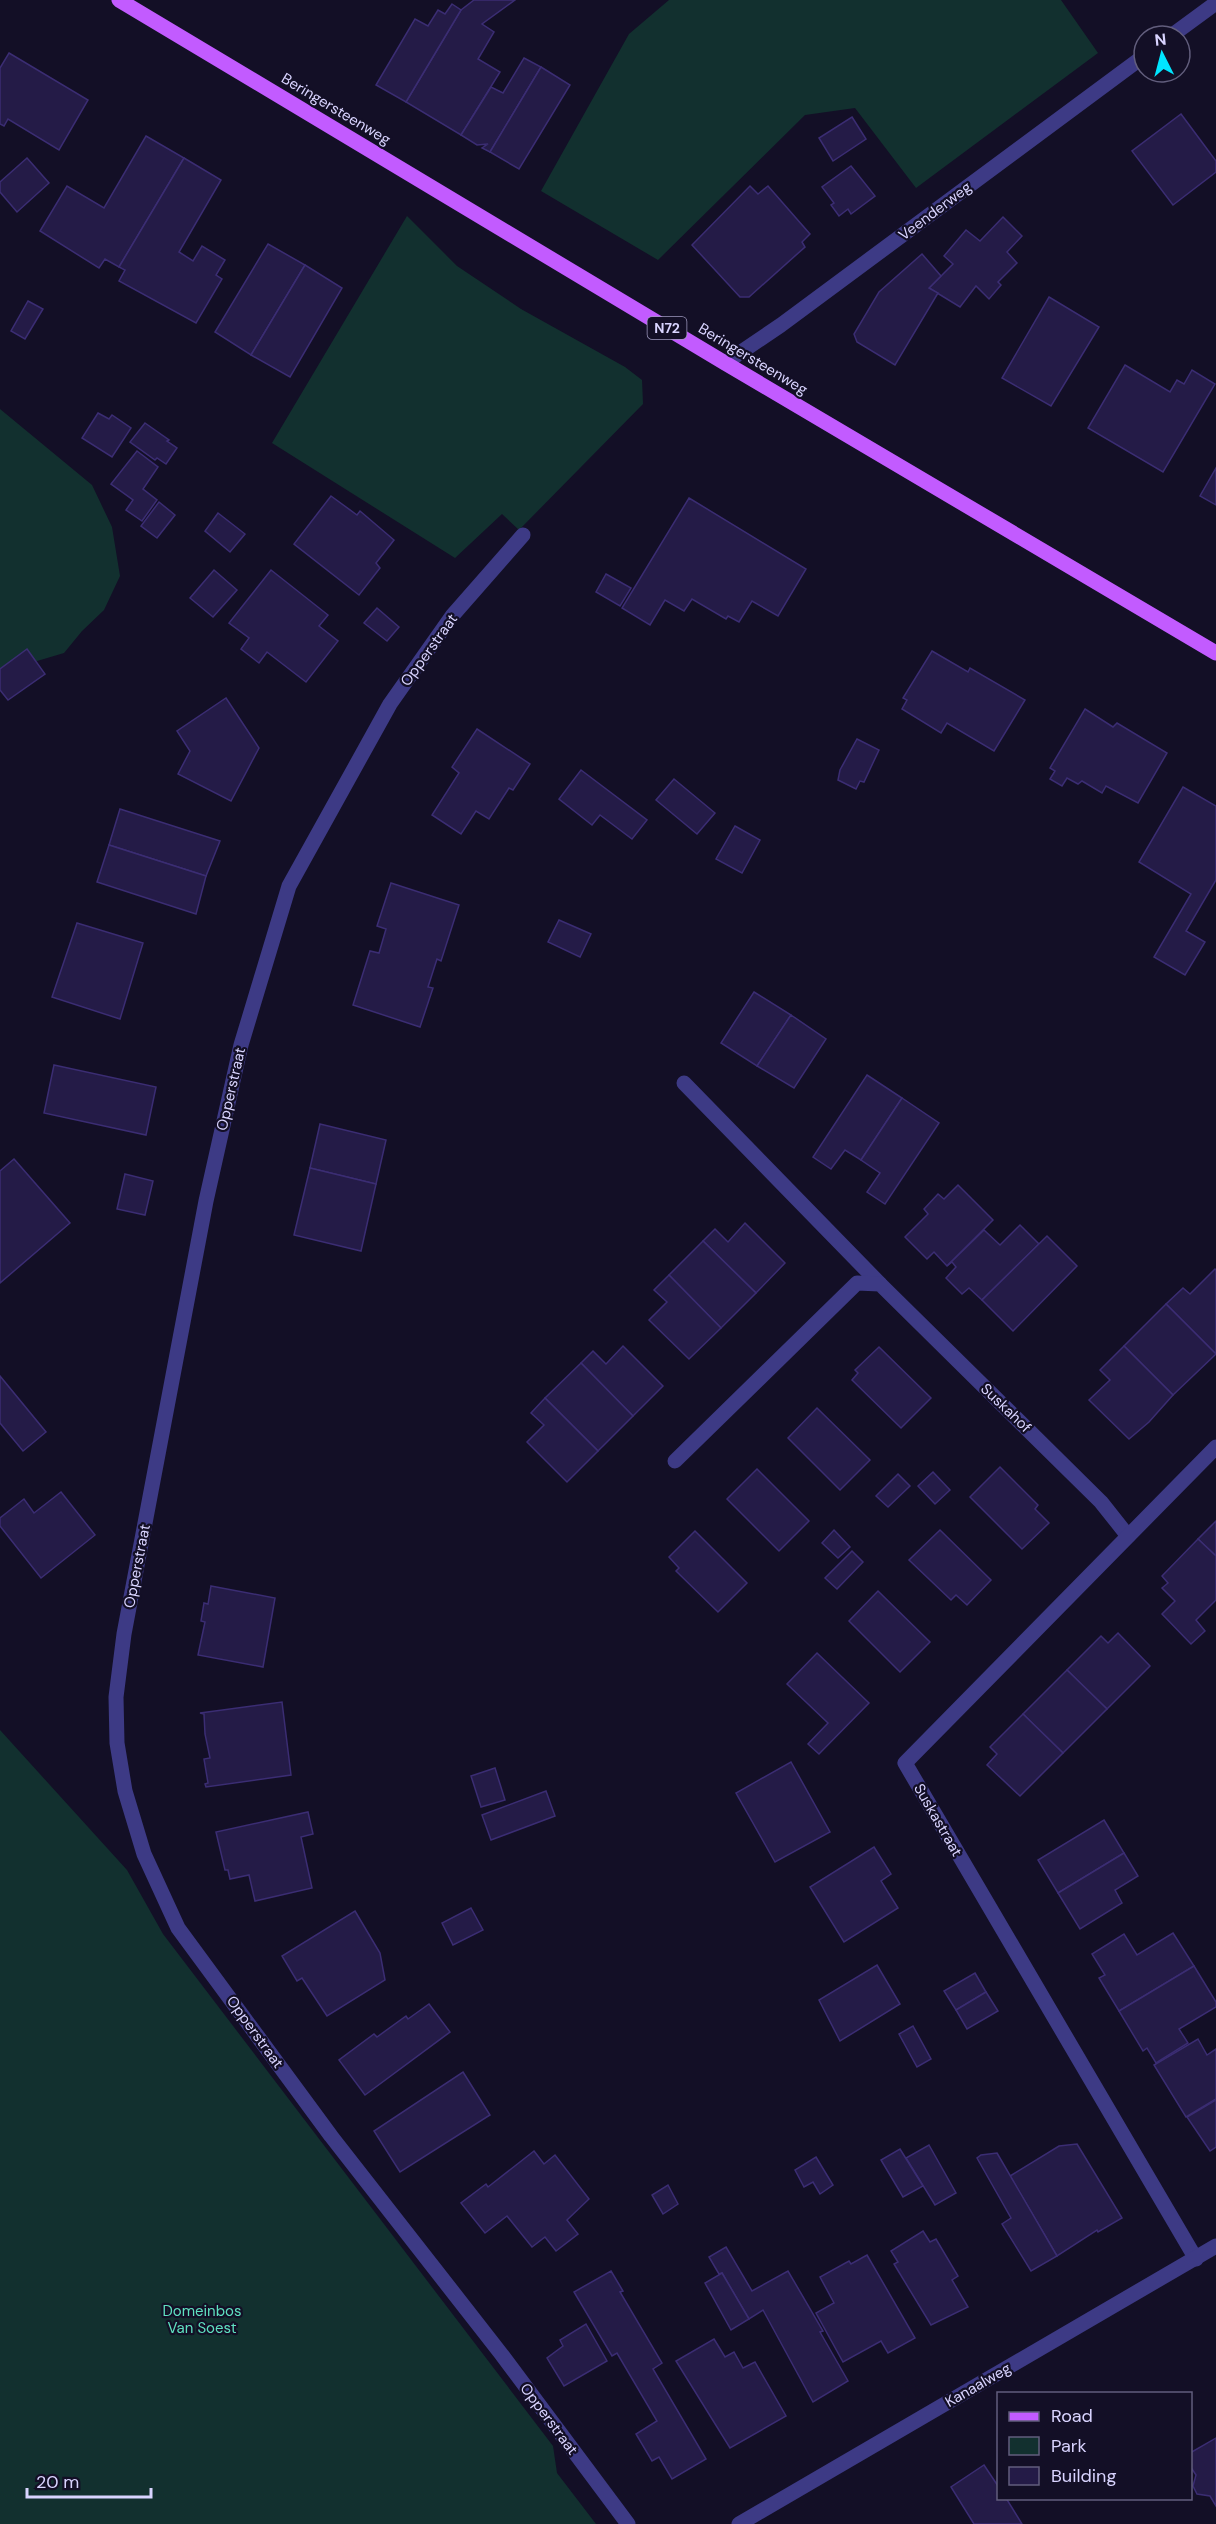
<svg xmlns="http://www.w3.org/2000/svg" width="1216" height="2524" viewBox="0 0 1216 2524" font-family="'DM Sans',sans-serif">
<rect width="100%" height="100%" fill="#130f26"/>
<g fill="#12302f">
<path d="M 669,0 L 1061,0 L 1098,53 L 916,188 L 855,108 L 805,115 L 658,260 L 541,191 L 629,34 Z"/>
<path d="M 407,216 L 457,266 L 521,309 L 625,367 L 642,380 L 643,404 L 519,530 L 502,514 L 455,558 L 272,443 Z"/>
<path d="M 0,409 L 92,485 L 112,527 L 120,576 L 104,610 L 82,631 L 64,653 L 0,672 Z"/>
<path d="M 0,1730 L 127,1870 L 163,1934 L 553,2446 L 557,2473 L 596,2524 L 0,2524 Z"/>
</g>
<g fill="#241b47" stroke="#3b2d73" stroke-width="1.5">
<path d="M 474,0 L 515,0 L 482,24 L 494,32 L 478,59 L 500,72 L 461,135 L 406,102 L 461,10 Z"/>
<path d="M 452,4 L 461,10 L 406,102 L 376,85 L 415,19 L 428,26 L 438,10 L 445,14 Z"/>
<path d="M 9,53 L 88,100 L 59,150 L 8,119 L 4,126 L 0,124 L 0,68 Z"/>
<path d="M 524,58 L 541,67 L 490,152 L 482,148 L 488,144 L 477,145 L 461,135 L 491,87 L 503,93 Z"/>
<path d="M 541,67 L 570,85 L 519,169 L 490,152 Z"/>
<path d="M 1181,114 L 1216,161 L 1216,172 L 1173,205 L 1132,151 Z"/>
<path d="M 852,117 L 866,139 L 833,161 L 819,138 Z"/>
<path d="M 146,136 L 184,158 L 119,267 L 105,259 L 99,268 L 40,231 L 67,186 L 104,208 Z"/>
<path d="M 27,158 L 49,183 L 17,212 L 0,192 L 0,182 Z"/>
<path d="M 184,158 L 221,180 L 179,252 L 193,261 L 202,246 L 225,260 L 216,275 L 222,279 L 196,323 L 119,281 L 125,270 L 119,267 Z"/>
<path d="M 851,166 L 875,196 L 851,214 L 848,209 L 839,216 L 831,205 L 834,203 L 822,187 Z"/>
<path d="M 750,186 L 758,194 L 768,186 L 810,234 L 802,242 L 805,247 L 749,297 L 740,297 L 692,245 Z"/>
<path d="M 1003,217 L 1022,236 L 1007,252 L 1017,263 L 998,282 L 1001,285 L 989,299 L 976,286 L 960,307 L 929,288 L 953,264 L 944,256 L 966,230 L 980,241 Z"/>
<path d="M 268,244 L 305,265 L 251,355 L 215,332 Z"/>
<path d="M 922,254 L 941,276 L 929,288 L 938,293 L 895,365 L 857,342 L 854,334 L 879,292 Z"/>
<path d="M 305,265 L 342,288 L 290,377 L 251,355 Z"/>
<path d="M 1049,297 L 1099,327 L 1051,406 L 1002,378 Z"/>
<path d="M 28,301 L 43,309 L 25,339 L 11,331 Z"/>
<path d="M 1125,365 L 1170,392 L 1177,380 L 1184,384 L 1192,370 L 1215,384 L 1163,472 L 1088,428 Z"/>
<path d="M 98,413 L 109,419 L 112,415 L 131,428 L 112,457 L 82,438 Z"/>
<path d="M 145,423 L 169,440 L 167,441 L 177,448 L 166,464 L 157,458 L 155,460 L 130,442 Z"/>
<path d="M 137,451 L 158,467 L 143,489 L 157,500 L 142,521 L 126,510 L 133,500 L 111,484 Z"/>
<path d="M 1216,468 L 1216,505 L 1200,496 Z"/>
<path d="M 331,496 L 357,515 L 360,511 L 394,540 L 376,563 L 380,568 L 359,595 L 294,544 Z"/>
<path d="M 689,498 L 806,569 L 778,616 L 752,601 L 739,622 L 728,616 L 726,619 L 692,599 L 684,611 L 665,600 L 650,625 L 622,608 Z"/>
<path d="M 159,502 L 175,515 L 157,538 L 141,526 Z"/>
<path d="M 218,513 L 245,534 L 230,552 L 205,531 Z"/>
<path d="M 214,570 L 237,590 L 213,617 L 190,598 Z"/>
<path d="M 271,570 L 328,615 L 319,626 L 338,641 L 306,682 L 267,652 L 259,663 L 241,649 L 249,638 L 229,623 Z"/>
<path d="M 606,574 L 631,588 L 620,606 L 596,592 Z"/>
<path d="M 377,608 L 399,627 L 387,641 L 364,623 Z"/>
<path d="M 27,649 L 45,674 L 8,700 L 0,690 L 0,669 Z"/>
<path d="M 932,651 L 968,672 L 970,668 L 1025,700 L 994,751 L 947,723 L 941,733 L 902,709 L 907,700 L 903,698 Z"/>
<path d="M 226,698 L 259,748 L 231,801 L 178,774 L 190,751 L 177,731 Z"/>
<path d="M 1085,709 L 1113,727 L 1117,723 L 1167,753 L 1138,803 L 1106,786 L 1102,793 L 1082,781 L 1078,784 L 1067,778 L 1062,786 L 1050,779 L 1055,771 L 1050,768 Z"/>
<path d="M 477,729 L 530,764 L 513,790 L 509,788 L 489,819 L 476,811 L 461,834 L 432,815 L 459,773 L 452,767 Z"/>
<path d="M 857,739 L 879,750 L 864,782 L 860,781 L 856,789 L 838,780 L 840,770 Z"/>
<path d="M 581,770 L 647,820 L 632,839 L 600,815 L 592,825 L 559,799 Z"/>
<path d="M 674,779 L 715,813 L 697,834 L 656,800 Z"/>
<path d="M 1183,787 L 1216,806 L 1216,880 L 1186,931 L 1205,942 L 1185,975 L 1154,957 L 1191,894 L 1139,862 Z"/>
<path d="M 120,809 L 220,841 L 206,876 L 109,845 Z"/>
<path d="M 735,826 L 760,840 L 742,873 L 716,859 Z"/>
<path d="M 109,845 L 206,876 L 196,914 L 97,882 Z"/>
<path d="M 391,883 L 459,905 L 441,961 L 437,959 L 428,987 L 433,988 L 420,1027 L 353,1005 L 370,951 L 379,953 L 386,929 L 377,926 Z"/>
<path d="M 559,920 L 591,934 L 580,957 L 548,942 Z"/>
<path d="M 77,923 L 143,943 L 120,1019 L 52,997 Z"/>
<path d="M 754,992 L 791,1015 L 757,1066 L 721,1043 Z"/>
<path d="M 791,1015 L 826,1039 L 794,1088 L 757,1066 Z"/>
<path d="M 54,1065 L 156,1087 L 146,1135 L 44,1113 Z"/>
<path d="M 867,1075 L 902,1098 L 861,1160 L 845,1150 L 831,1169 L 813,1157 Z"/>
<path d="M 902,1098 L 939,1123 L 885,1204 L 867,1192 L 880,1173 L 861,1160 Z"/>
<path d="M 320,1124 L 386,1140 L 376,1184 L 310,1168 Z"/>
<path d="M 14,1159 L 70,1223 L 0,1283 L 0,1171 Z"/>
<path d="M 310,1168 L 376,1184 L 361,1251 L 294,1235 Z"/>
<path d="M 125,1174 L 153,1181 L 145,1215 L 117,1209 Z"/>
<path d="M 958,1185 L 993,1220 L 947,1266 L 934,1252 L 927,1259 L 905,1237 L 928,1214 L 924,1209 L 938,1194 L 944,1199 Z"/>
<path d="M 745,1223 L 785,1263 L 756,1293 L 703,1241 L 715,1229 L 728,1242 Z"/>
<path d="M 1020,1225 L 1039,1244 L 982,1300 L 969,1288 L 962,1294 L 946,1278 L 956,1267 L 952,1262 L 947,1266 L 984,1230 L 1000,1245 Z"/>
<path d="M 1047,1236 L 1077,1266 L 1013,1331 L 982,1300 Z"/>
<path d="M 703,1241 L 756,1293 L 721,1328 L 669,1275 Z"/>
<path d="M 1215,1269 L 1216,1270 L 1216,1354 L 1166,1304 L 1183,1288 L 1190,1294 Z"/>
<path d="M 669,1275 L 721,1328 L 689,1359 L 649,1320 L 667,1302 L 654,1290 Z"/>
<path d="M 1166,1304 L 1216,1354 L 1173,1395 L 1124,1346 Z"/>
<path d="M 623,1346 L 663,1386 L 633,1416 L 581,1363 L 593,1351 L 606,1364 Z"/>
<path d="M 1124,1346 L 1173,1395 L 1149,1422 L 1129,1439 L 1089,1400 L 1110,1380 L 1100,1370 Z"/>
<path d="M 879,1347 L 931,1398 L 901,1428 L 852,1380 L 858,1373 L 855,1370 Z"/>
<path d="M 581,1363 L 633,1416 L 598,1451 L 545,1398 Z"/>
<path d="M 0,1376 L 46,1432 L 23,1451 L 0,1423 Z"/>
<path d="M 545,1398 L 598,1451 L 567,1482 L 527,1442 L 544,1425 L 531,1413 Z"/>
<path d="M 817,1408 L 870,1460 L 840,1490 L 788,1438 Z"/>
<path d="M 1000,1467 L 1038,1505 L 1035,1509 L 1049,1523 L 1022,1549 L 970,1497 Z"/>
<path d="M 757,1469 L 809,1521 L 779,1551 L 727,1499 Z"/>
<path d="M 933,1472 L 950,1490 L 935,1504 L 918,1486 Z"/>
<path d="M 898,1474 L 910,1486 L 888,1507 L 876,1496 Z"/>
<path d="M 61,1492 L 95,1535 L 41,1578 L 0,1526 L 0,1518 L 24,1499 L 34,1513 Z"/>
<path d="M 1216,1521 L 1216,1556 L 1198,1539 Z"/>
<path d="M 834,1530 L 850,1547 L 838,1558 L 822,1543 Z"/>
<path d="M 940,1530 L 991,1580 L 967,1605 L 956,1595 L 951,1600 L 909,1560 Z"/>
<path d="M 695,1531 L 747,1583 L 718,1612 L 676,1571 L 679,1568 L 669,1557 Z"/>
<path d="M 1198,1539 L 1216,1556 L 1216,1600 L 1196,1620 L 1205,1631 L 1191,1644 L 1162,1614 L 1175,1601 L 1162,1588 L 1168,1583 L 1162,1576 Z"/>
<path d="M 852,1551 L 863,1562 L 837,1589 L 825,1578 Z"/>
<path d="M 211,1586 L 275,1598 L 263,1667 L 198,1655 L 205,1622 L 201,1621 L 204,1603 L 208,1604 Z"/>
<path d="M 878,1591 L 930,1642 L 900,1672 L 849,1621 Z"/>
<path d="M 1118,1633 L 1150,1666 L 1107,1709 L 1067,1670 L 1101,1636 L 1108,1643 Z"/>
<path d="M 817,1653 L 869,1703 L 819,1754 L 808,1744 L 828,1723 L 787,1684 Z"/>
<path d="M 1067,1670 L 1107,1709 L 1063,1753 L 1023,1714 Z"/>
<path d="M 282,1702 L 291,1775 L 206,1787 L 205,1784 L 208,1783 L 204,1759 L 210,1758 L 205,1734 L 204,1714 L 200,1713 Z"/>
<path d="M 1023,1714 L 1063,1753 L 1020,1796 L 987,1765 L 997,1754 L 990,1747 Z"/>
<path d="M 791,1762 L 830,1832 L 775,1862 L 736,1793 Z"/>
<path d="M 495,1768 L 505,1800 L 481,1807 L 471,1776 Z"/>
<path d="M 546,1791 L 555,1816 L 491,1840 L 482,1815 Z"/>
<path d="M 308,1812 L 313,1834 L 301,1837 L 312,1888 L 255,1901 L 249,1875 L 230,1879 L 228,1870 L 225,1870 L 216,1832 Z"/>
<path d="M 1104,1820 L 1124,1853 L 1058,1893 L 1038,1860 Z"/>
<path d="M 874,1847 L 891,1874 L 881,1881 L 898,1908 L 844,1942 L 810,1887 Z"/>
<path d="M 1124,1853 L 1138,1876 L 1115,1890 L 1122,1903 L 1080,1929 L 1058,1893 Z"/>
<path d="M 471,1908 L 483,1930 L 453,1945 L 442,1923 Z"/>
<path d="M 355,1911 L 380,1953 L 385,1980 L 327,2016 L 302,1978 L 297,1981 L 282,1956 Z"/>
<path d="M 1173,1933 L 1194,1966 L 1119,2011 L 1099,1978 L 1105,1975 L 1092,1954 L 1124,1934 L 1137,1955 Z"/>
<path d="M 877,1965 L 900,2004 L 840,2041 L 819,2000 Z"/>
<path d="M 1194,1966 L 1216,2002 L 1216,2007 L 1179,2029 L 1188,2043 L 1156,2063 L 1147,2048 L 1143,2051 L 1119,2011 Z"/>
<path d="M 975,1973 L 986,1992 L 956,2010 L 944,1991 Z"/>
<path d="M 986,1992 L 998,2011 L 967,2029 L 956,2010 Z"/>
<path d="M 429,2004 L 450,2032 L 365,2095 L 339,2060 L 374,2034 L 377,2037 L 406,2016 L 408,2019 Z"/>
<path d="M 913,2026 L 931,2059 L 917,2067 L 899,2034 Z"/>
<path d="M 1198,2039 L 1207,2055 L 1216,2049 L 1216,2099 L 1186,2117 L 1154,2065 Z"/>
<path d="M 463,2072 L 490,2115 L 400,2172 L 374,2131 Z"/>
<path d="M 1216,2100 L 1216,2147 L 1210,2151 L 1187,2117 Z"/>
<path d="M 1077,2144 L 1122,2218 L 1098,2232 L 1097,2230 L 1057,2256 L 1010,2176 L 1059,2146 Z"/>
<path d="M 929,2145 L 956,2193 L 935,2205 L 906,2158 Z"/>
<path d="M 900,2149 L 923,2186 L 903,2197 L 881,2160 Z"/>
<path d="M 534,2151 L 544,2164 L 555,2155 L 589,2199 L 567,2220 L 578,2234 L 556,2251 L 545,2237 L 532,2247 L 507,2216 L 485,2233 L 461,2203 L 486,2184 L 488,2187 Z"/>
<path d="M 997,2153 L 1057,2256 L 1031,2271 L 1002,2224 L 1011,2218 L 977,2158 L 981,2155 Z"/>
<path d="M 816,2157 L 833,2185 L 820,2194 L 813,2182 L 804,2187 L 795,2170 Z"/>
<path d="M 668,2185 L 678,2204 L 663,2214 L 652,2195 Z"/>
<path d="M 923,2231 L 930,2242 L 936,2239 L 958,2276 L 952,2280 L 968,2307 L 931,2325 L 894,2264 L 898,2262 L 891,2251 Z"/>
<path d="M 726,2247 L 752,2291 L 788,2271 L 823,2331 L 820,2332 L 848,2381 L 813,2402 L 763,2310 L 749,2319 L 722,2273 L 719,2274 L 709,2257 Z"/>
<path d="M 867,2255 L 915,2338 L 888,2353 L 881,2341 L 843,2362 L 816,2313 L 834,2303 L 820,2277 L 849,2261 L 851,2264 Z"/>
<path d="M 611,2271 L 623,2291 L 620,2292 L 662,2363 L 653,2369 L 706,2459 L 672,2479 L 659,2457 L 652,2461 L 636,2434 L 657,2421 L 617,2353 L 612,2356 L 574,2292 Z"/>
<path d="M 722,2273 L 749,2319 L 731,2330 L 705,2283 Z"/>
<path d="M 586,2324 L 607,2361 L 564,2386 L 547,2358 L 563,2346 L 560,2340 Z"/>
<path d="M 714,2339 L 725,2357 L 734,2352 L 743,2368 L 755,2362 L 786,2416 L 730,2448 L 676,2361 Z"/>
<path d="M 1216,2438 L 1216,2506 L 1210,2496 L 1197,2494 L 1193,2486 L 1196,2475 L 1190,2466 L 1190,2453 Z"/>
<path d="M 984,2465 L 998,2486 L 998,2498 L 1006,2498 L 1022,2524 L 974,2524 L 951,2487 Z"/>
</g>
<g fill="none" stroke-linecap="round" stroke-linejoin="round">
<g stroke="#3d3a85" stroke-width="15">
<path d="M 1171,36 L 1216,3"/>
<path d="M 725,363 L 781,325 L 1144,56"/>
<path d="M 523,535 L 452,616 L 390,704 L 289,886 L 241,1045 L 206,1201 L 124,1634 L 116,1697 L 117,1743 L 125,1791 L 144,1854 L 178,1928 L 331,2136 L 502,2355 L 628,2524"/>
<path d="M 684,1083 L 880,1284"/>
<path d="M 675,1461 L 857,1283 L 880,1284 L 1101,1502 L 1128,1536"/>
<path d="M 1196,2259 L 905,1763 L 1216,1447"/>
</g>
<path stroke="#3d3a85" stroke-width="15" d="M 739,2524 L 1216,2246"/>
<path stroke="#c25bff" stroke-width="15" d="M 119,0 L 725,363 L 1216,653"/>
</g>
<g text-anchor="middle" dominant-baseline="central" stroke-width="4.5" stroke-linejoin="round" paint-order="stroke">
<rect fill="#130f26" stroke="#9e99be" stroke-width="1.5" x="647.5" y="317" width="39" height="22" rx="4.5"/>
<g font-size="14" font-weight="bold" fill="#d9d4ff">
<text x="667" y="328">N72</text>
</g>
<g font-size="15" fill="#d9d4ff" stroke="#130f26">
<text transform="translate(336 109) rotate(31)">Beringersteenweg</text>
<text transform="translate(935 211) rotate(-37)">Veenderweg</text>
<text transform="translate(753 359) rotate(31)">Beringersteenweg</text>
<text transform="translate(429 650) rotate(-54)">Opperstraat</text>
<text transform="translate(231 1089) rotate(-77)">Opperstraat</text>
<text transform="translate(1006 1408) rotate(44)">Suskahof</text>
<text transform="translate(137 1566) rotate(-79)">Opperstraat</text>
<text transform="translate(938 1820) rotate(60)">Suskastraat</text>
<text transform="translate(255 2032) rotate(54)">Opperstraat</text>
<text transform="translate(978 2385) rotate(-30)">Kanaalweg</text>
<text transform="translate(549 2419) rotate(53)">Opperstraat</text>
</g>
<g font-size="15" fill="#5fe0c0" stroke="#130f26">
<text x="202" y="2311">Domeinbos<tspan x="202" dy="17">Van Soest</tspan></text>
</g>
</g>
<rect x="997" y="2392" width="195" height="108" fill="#130f26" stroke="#625e7d" stroke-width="1.5"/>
<rect x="1009" y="2412" width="30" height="9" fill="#c25bff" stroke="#625e7d" stroke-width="1.5"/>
<text x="1051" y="2422" font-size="18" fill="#d9d4ff">Road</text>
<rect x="1009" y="2437" width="30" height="18" fill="#12302f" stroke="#625e7d" stroke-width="1.5"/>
<text x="1051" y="2452" font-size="18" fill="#d9d4ff">Park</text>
<rect x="1009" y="2467" width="30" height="18" fill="#241b47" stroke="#625e7d" stroke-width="1.5"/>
<text x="1051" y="2482" font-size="18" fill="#d9d4ff">Building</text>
<g transform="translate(1162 54) rotate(354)"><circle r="28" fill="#130f26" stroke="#625e7d" stroke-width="1.5"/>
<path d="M0-4.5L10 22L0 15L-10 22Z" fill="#00e5ff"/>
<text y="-9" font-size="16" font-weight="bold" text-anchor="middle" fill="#d9d4ff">N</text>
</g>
<path d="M27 2488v9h124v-9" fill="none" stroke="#d9d4ff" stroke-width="3"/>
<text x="36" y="2488" font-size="18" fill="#d9d4ff" stroke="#130f26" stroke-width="4.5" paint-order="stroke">20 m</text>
</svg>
